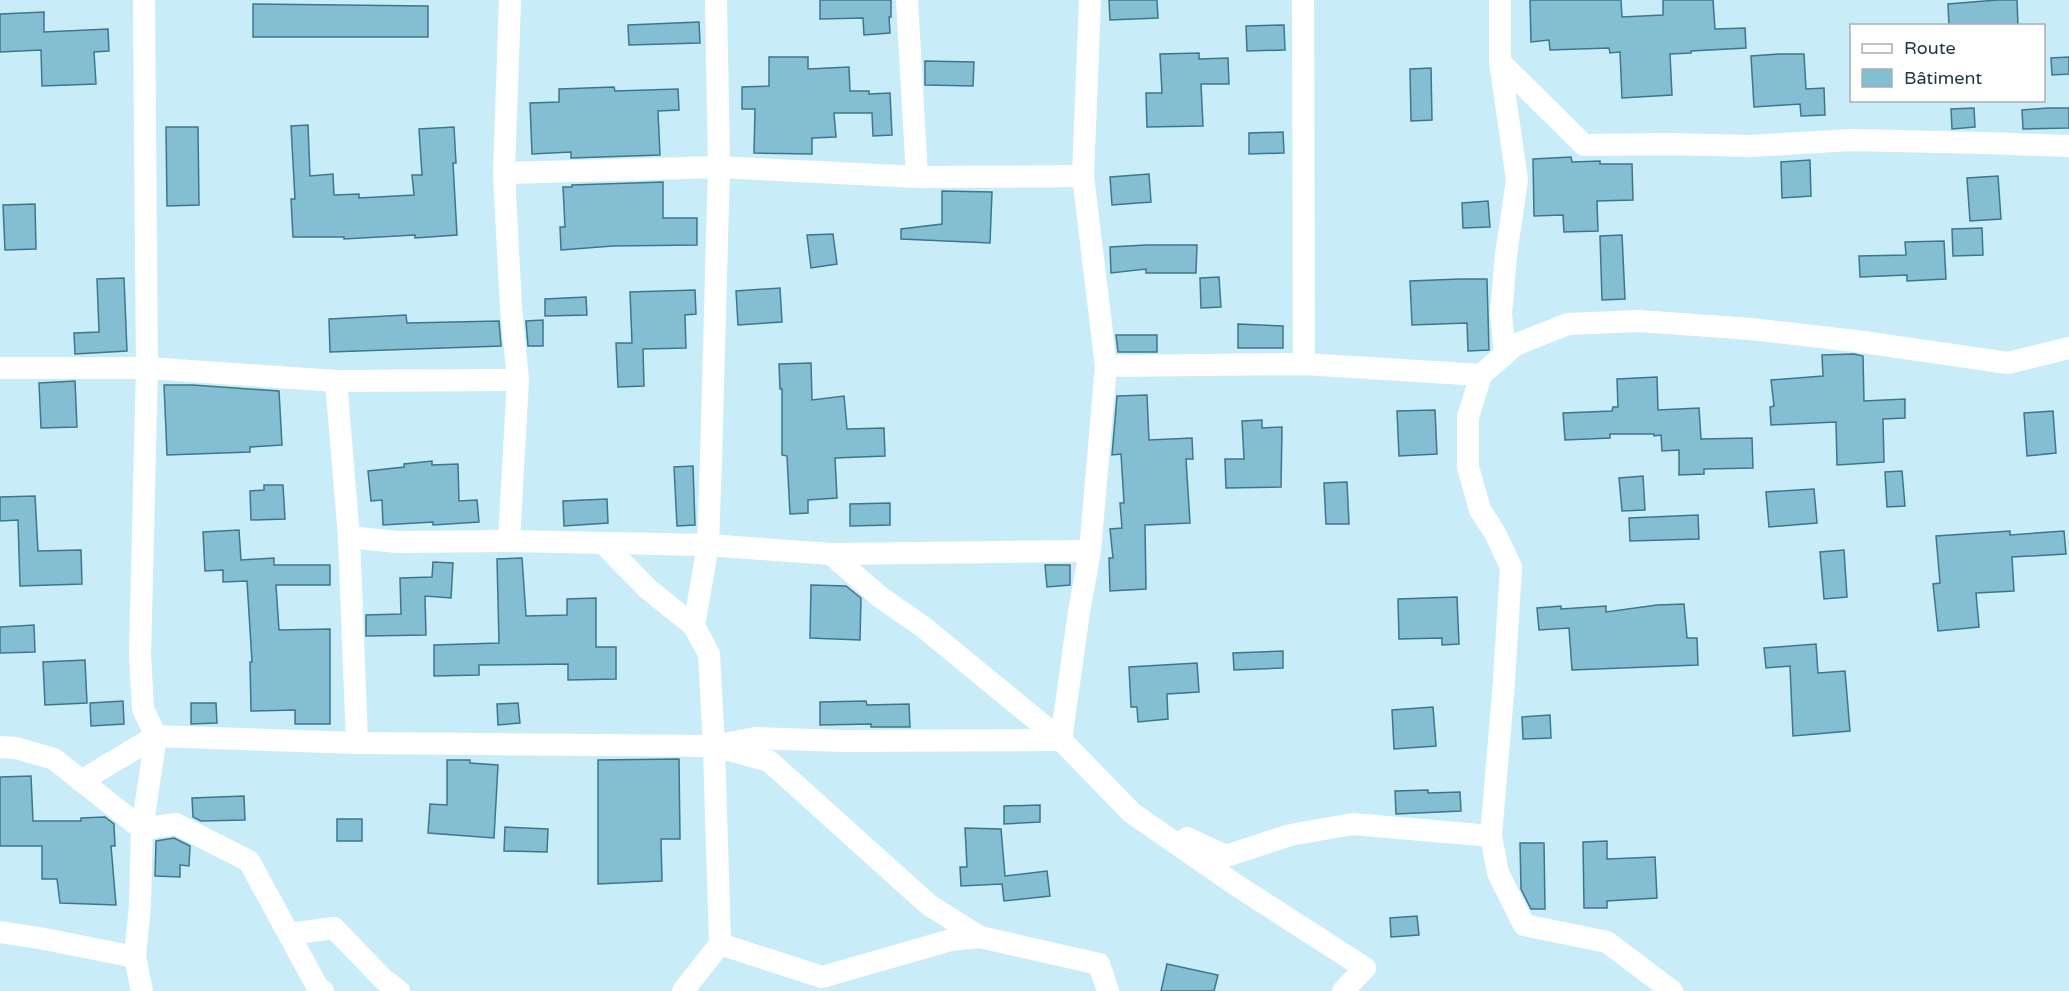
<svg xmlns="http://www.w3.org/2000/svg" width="2069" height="991" viewBox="0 0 2069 991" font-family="'Varela Round',sans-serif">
<rect width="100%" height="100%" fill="#c9ecf9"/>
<g fill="#83bed3" stroke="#3d778b" stroke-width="1.5">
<path d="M 820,0 L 891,0 L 891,17 L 889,17 L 890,33 L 864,35 L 863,18 L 820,19 Z"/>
<path d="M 1109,0 L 1157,0 L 1158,18 L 1110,20 Z"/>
<path d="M 1530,0 L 1621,0 L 1622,17 L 1663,15 L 1663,0 L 1713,0 L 1715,29 L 1745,28 L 1746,48 L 1691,51 L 1691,53 L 1670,54 L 1672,95 L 1622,98 L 1620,52 L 1610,53 L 1609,48 L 1550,50 L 1549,40 L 1531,42 Z"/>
<path d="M 1997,0 L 2017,0 L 2018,26 L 1949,26 L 1948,4 Z"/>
<path d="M 253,4 L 428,6 L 428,37 L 253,37 Z"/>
<path d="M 44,12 L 44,32 L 108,29 L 109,51 L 94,52 L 96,84 L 42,86 L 41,50 L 0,52 L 0,14 Z"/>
<path d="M 699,22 L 700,43 L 629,45 L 628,25 Z"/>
<path d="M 1284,25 L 1285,50 L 1247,51 L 1246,26 Z"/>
<path d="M 1199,53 L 1199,59 L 1228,58 L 1229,84 L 1201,84 L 1203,126 L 1147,127 L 1146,93 L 1162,93 L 1160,54 Z"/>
<path d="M 1779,54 L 1804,54 L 1806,89 L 1824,88 L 1825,115 L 1801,116 L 1800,104 L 1754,107 L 1751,56 Z"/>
<path d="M 769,57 L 808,57 L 808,69 L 849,67 L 850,91 L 869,91 L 869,94 L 890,93 L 892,135 L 873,136 L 872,113 L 834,113 L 836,137 L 812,138 L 812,154 L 754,153 L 755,109 L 742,109 L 742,87 L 769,86 Z"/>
<path d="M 2069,57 L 2069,74 L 2052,75 L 2051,58 Z"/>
<path d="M 925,61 L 974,62 L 973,86 L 925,85 Z"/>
<path d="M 1431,68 L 1432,120 L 1411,121 L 1410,69 Z"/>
<path d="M 614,87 L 615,91 L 678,89 L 679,110 L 658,111 L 660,155 L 571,158 L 571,152 L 532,154 L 530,103 L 559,102 L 559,89 Z"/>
<path d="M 1974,108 L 1975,127 L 1952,129 L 1951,109 Z"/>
<path d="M 2048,108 L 2069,108 L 2069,128 L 2023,129 L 2022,110 Z"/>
<path d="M 308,125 L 310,176 L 333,174 L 334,195 L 359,194 L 359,198 L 414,195 L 412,175 L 422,175 L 419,129 L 454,127 L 456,163 L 453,163 L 457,235 L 415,238 L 415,235 L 344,239 L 344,237 L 293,237 L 291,199 L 295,199 L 291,126 Z"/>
<path d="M 166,127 L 198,127 L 199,205 L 167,206 Z"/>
<path d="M 1283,132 L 1284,153 L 1249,154 L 1249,133 Z"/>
<path d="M 1571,157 L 1572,162 L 1600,161 L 1600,164 L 1632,164 L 1633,200 L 1597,201 L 1598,231 L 1564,232 L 1563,215 L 1534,216 L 1533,159 Z"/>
<path d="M 1810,160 L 1811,196 L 1782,198 L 1781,162 Z"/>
<path d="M 1149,174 L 1151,202 L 1112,205 L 1110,177 Z"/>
<path d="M 1998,176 L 2001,219 L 1970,221 L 1967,178 Z"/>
<path d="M 663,182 L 663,218 L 697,218 L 697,245 L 613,246 L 561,250 L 560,227 L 565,227 L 563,187 L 572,187 L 572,185 Z"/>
<path d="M 942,191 L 992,192 L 990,243 L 901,239 L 901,229 L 942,224 Z"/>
<path d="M 1488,201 L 1490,227 L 1463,228 L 1462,203 Z"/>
<path d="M 35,204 L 36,249 L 5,250 L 3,205 Z"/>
<path d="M 1982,228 L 1983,255 L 1953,256 L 1952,229 Z"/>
<path d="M 833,234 L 837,264 L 811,268 L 807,235 Z"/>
<path d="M 1622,235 L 1625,299 L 1602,300 L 1600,236 Z"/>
<path d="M 1944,241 L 1946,279 L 1907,281 L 1907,275 L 1860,277 L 1859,256 L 1906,255 L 1905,242 Z"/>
<path d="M 1146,245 L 1197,245 L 1196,273 L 1146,273 L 1146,269 L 1111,273 L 1110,247 Z"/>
<path d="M 1219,277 L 1221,307 L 1201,308 L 1200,278 Z"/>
<path d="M 124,278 L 127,351 L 75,354 L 74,333 L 99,332 L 97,279 Z"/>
<path d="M 1460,279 L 1487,279 L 1489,350 L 1468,351 L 1467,323 L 1412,325 L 1410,281 Z"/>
<path d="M 780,288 L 782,322 L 738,325 L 736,291 Z"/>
<path d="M 695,290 L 696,314 L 685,315 L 686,348 L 643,349 L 644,386 L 618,387 L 616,343 L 632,343 L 630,292 Z"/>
<path d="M 586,297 L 587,315 L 545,316 L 545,299 Z"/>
<path d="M 406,315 L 407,323 L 499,321 L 501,346 L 330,352 L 329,319 Z"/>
<path d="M 543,320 L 543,346 L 528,346 L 526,321 Z"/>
<path d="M 1238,324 L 1283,326 L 1283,348 L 1238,348 Z"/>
<path d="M 1116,335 L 1157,335 L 1157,352 L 1118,352 Z"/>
<path d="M 1854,354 L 1863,356 L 1864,401 L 1905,399 L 1905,418 L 1883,419 L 1884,462 L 1837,465 L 1836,422 L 1771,425 L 1770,407 L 1774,406 L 1771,380 L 1823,376 L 1822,355 Z"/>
<path d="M 811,363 L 812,400 L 844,396 L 847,429 L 884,428 L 885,456 L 835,458 L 837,498 L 808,500 L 808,513 L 790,514 L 787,456 L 782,455 L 782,389 L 780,389 L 779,364 Z"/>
<path d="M 1657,377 L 1658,410 L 1699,408 L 1701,439 L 1752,438 L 1753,468 L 1704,469 L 1704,474 L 1679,475 L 1679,450 L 1662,451 L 1661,435 L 1654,436 L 1654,434 L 1610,434 L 1610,438 L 1565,440 L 1563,413 L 1612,411 L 1613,407 L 1618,407 L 1617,379 Z"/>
<path d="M 75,381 L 77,427 L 41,428 L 39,383 Z"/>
<path d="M 164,385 L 193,385 L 279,391 L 282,445 L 250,447 L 250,452 L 167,455 Z"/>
<path d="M 1147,395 L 1149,440 L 1192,438 L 1193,459 L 1186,459 L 1190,523 L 1145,525 L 1146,589 L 1110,591 L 1109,558 L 1113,558 L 1110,529 L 1122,528 L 1120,503 L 1124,503 L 1121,454 L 1112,455 L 1117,396 Z"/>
<path d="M 1435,410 L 1437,454 L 1399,456 L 1397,411 Z"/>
<path d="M 2053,411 L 2056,453 L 2027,456 L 2024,413 Z"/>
<path d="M 1262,420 L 1262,428 L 1282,427 L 1281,487 L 1226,488 L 1225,459 L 1244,459 L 1242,421 Z"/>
<path d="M 432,461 L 432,465 L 458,464 L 459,501 L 477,500 L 479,522 L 433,525 L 433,522 L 383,525 L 382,500 L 371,501 L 368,471 L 404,467 L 404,464 Z"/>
<path d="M 693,466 L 695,525 L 677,526 L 674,467 Z"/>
<path d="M 1902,471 L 1905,506 L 1887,507 L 1885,472 Z"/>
<path d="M 1643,476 L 1645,510 L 1622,511 L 1619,478 Z"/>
<path d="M 1347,482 L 1349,524 L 1326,524 L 1324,483 Z"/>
<path d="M 264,485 L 283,485 L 285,519 L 251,520 L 250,491 L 264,490 Z"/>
<path d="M 1814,489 L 1817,523 L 1769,527 L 1766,492 Z"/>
<path d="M 35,496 L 38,551 L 81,550 L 82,584 L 20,586 L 18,520 L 0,521 L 0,497 Z"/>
<path d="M 607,499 L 608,523 L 564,526 L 563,501 Z"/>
<path d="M 890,503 L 890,525 L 850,526 L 850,504 Z"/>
<path d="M 1698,515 L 1699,539 L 1630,541 L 1629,518 Z"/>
<path d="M 239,530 L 241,560 L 274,558 L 274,565 L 330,565 L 330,585 L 276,585 L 279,630 L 330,629 L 330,724 L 295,724 L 295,710 L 251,711 L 250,662 L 252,662 L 247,581 L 223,582 L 223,570 L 205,571 L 203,532 Z"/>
<path d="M 2010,531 L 2010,535 L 2064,531 L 2066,554 L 2012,557 L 2014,591 L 1976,593 L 1979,627 L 1938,631 L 1933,584 L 1940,583 L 1936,536 Z"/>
<path d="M 1844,550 L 1847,597 L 1824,599 L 1820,552 Z"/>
<path d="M 522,558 L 526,616 L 567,615 L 567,599 L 596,598 L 596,647 L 616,647 L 616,679 L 568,680 L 568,664 L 479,665 L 479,675 L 434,676 L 434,645 L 499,643 L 497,559 Z"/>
<path d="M 433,562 L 453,563 L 451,598 L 425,596 L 426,635 L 366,636 L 366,615 L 401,614 L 400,578 L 432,577 Z"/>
<path d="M 1045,565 L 1070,565 L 1070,585 L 1047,587 Z"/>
<path d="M 811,585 L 846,586 L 861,598 L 860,640 L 810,638 Z"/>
<path d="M 1457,597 L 1459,644 L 1442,645 L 1442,638 L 1399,639 L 1398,599 Z"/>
<path d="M 1684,604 L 1687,638 L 1697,638 L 1698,665 L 1572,670 L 1569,628 L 1539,630 L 1537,608 L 1561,606 L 1561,609 L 1606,606 L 1606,612 L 1657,605 Z"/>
<path d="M 34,625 L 35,652 L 0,653 L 0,627 Z"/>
<path d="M 1816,644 L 1818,673 L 1845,671 L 1850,731 L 1793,736 L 1790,666 L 1766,668 L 1764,648 Z"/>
<path d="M 1283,651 L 1283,668 L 1234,670 L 1233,653 Z"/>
<path d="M 85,660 L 87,703 L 45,705 L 43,662 Z"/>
<path d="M 1197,663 L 1199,692 L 1167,694 L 1168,719 L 1138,722 L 1137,707 L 1131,707 L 1129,667 Z"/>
<path d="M 123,701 L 124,724 L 91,726 L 90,703 Z"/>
<path d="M 866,701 L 867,705 L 909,704 L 910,727 L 871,727 L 871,724 L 820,725 L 820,702 Z"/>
<path d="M 191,703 L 216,703 L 217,723 L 191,724 Z"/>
<path d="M 518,703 L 520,723 L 498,725 L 497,704 Z"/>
<path d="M 1433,707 L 1436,746 L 1394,749 L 1392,710 Z"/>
<path d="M 1550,715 L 1551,738 L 1523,739 L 1522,717 Z"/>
<path d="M 679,759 L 680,839 L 661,839 L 662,881 L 598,884 L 598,760 Z"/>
<path d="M 447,760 L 470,760 L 470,763 L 498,765 L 494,838 L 428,833 L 430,804 L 447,805 Z"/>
<path d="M 31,776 L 33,821 L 81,821 L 81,818 L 105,817 L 114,824 L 115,846 L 111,846 L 116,905 L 60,903 L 57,879 L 42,879 L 42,846 L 0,846 L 0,777 Z"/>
<path d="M 1428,790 L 1428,793 L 1460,792 L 1461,811 L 1396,814 L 1395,791 Z"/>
<path d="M 244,796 L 245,820 L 201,821 L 193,817 L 192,798 Z"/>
<path d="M 1040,805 L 1040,822 L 1004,824 L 1004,806 Z"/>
<rect x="337" y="819" width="25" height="22"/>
<path d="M 505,827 L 548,829 L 547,852 L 504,851 Z"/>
<path d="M 965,828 L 1001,829 L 1005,876 L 1047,871 L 1050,896 L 1004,901 L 1002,884 L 961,886 L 960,867 L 967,867 Z"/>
<path d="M 174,838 L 190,846 L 189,866 L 180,865 L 180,877 L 155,876 L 156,841 Z"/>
<path d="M 1607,841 L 1607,859 L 1655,857 L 1657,898 L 1607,901 L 1607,908 L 1584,908 L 1583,842 Z"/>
<path d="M 1520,843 L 1544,843 L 1545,909 L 1531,909 L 1521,889 Z"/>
<path d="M 1417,916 L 1419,935 L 1391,937 L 1390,918 Z"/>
<path d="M 1167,964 L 1218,975 L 1214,991 L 1161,991 Z"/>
</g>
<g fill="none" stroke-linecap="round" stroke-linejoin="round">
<g stroke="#fff" stroke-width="22">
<path d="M 144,0 L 147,368 L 140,655 L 143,709 L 156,736 L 357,743 L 714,746 L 720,944 L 683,991"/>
<path d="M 716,0 L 719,167 L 711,459 L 708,545 L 694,626 L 709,654 L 714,746 L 769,761 L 929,905 L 980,937"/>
<path d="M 907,0 L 917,177"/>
<path d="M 1303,0 L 1304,364"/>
<path d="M 1500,0 L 1500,62 L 1584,145 L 1669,144 L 1751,146 L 1851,140 L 1985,143 L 2069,146"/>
<path d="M 1500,62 L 1517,180 L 1506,255 L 1501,314 L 1505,354"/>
<path d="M 504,173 L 719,167 L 917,177 L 1083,176"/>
<path d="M 1106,366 L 1304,364 L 1481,375"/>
<path d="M 0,368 L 147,368 L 336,381 L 518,380"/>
<path d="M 336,381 L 349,537 L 357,743"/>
<path d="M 349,537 L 397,542 L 509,541 L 708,545 L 831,554 L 1090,551"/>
<path d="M 509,541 L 518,380 L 511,308 L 504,173 L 510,0"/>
<path d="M 603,543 L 648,589 L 694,626"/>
<path d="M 831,554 L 880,597 L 922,626 L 1061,740 L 1132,813 L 1236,885 L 1365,968 L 1343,991"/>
<path d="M 714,746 L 755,738 L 843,741 L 1061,740 L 1079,612 L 1090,551 L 1106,366 L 1083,176 L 1090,0"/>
<path d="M 0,747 L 16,748 L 54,759 L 142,829 L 140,905 L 135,957"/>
<path d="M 81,781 L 156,736 L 142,829 L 176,824 L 249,861 L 318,988 L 323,991"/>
<path d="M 1491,836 L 1504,682 L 1511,567 L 1495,533 L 1480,510 L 1468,467 L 1468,417 L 1481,375 L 1505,354 L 1515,345 L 1568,324 L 1639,321 L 1751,329 L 1856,341 L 2008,363 L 2069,348"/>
<path d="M 1187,838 L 1226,856 L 1290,835 L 1353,824 L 1491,836 L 1498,873 L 1524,925 L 1607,942 L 1672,991"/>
<path d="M 0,932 L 39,938 L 135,957 L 142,991"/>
<path d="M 290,934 L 334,928 L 383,979 L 399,991"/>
<path d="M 720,944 L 822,977 L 951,940 L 980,937 L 1099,964 L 1108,991"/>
</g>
</g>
<rect x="1850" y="24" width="195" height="78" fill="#ffffff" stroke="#a6afb3" stroke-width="1.5"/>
<rect x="1862" y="44" width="30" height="9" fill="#ffffff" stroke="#a6afb3" stroke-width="1.5"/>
<text x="1904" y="54" font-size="18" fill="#203841">Route</text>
<rect x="1862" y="69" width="30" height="18" fill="#83bed3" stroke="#a6afb3" stroke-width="1.5"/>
<text x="1904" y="84" font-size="18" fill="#203841">Bâtiment</text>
</svg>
